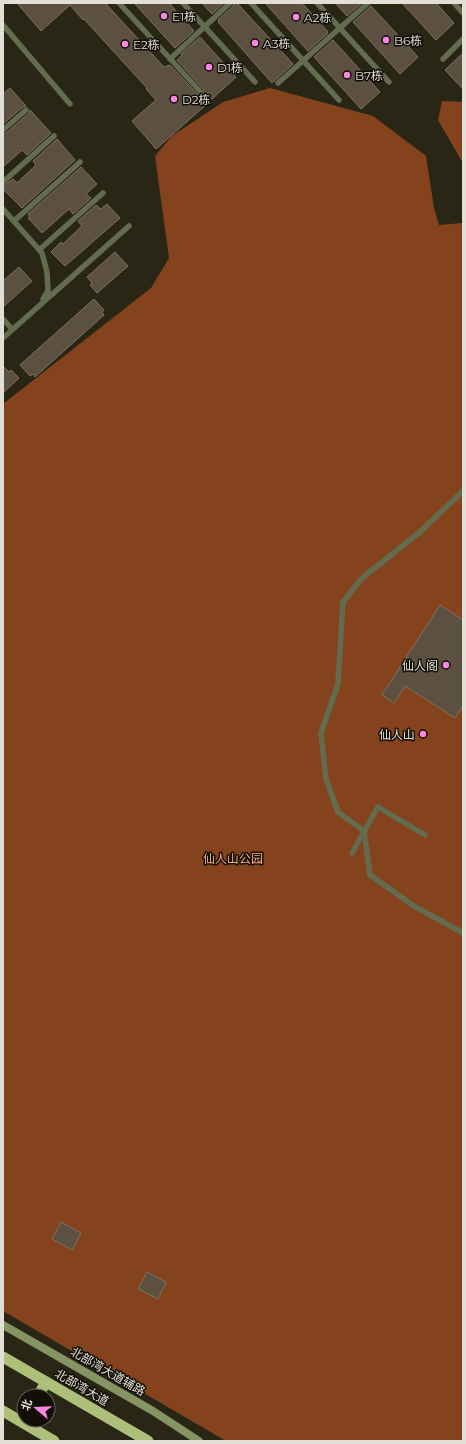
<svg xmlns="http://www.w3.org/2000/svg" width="466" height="1444" viewBox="0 0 466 1444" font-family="Montserrat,'Noto Sans SC',sans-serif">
<rect width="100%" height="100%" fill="#2a2616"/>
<g fill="#85431d">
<path d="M 270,88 L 373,116 L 426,156 L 434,208 L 439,225 L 463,223 L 463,1441 L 226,1441 L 3,1311 L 3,404 L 151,288 L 169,258 L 155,156 L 172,136 L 223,102 Z"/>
<path d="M 442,101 L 463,102 L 463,163 L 438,120 Z"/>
</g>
<g fill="#5c5041" stroke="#7e7262">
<path d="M 17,3 L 105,3 L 164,67 L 170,65 L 207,104 L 156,149 L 132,121 L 156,100 L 146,89 L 147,88 L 84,19 L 83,20 L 70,5 L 41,31 Z"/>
<path d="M 134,3 L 169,3 L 194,31 L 175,48 Z"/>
<path d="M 202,3 L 224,3 L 212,14 Z"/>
<path d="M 234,3 L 237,3 L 293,64 L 272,83 L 218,22 L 219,21 L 218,20 L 233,6 Z"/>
<path d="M 265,3 L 302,3 L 328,32 L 327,34 L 308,51 Z"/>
<path d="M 335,3 L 362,3 L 347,16 Z"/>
<path d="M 402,3 L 436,3 L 454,23 L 436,40 Z"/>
<path d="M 371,6 L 418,57 L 400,74 L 353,22 Z"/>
<path d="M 200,37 L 236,77 L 212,99 L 177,60 L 182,55 L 181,54 Z"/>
<path d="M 333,40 L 380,92 L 361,109 L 314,57 Z"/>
<path d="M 463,53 L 463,89 L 445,70 Z"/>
<path d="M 10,88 L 26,106 L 23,107 L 3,124 L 3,94 Z"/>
<path d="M 30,110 L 51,133 L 27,155 L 22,150 L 3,167 L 3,134 L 6,133 L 29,113 Z"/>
<path d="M 57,139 L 75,160 L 22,208 L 3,189 L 3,186 L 13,179 L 17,183 L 36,165 L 33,161 Z"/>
<path d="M 81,167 L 97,184 L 86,194 L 91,198 L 73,214 L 69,209 L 42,233 L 28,218 L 30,217 L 28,214 Z"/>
<path d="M 107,204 L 120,218 L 65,266 L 51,252 L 61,242 L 63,244 L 82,226 L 78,221 L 96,205 L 101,209 Z"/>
<path d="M 115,252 L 128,266 L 97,293 L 90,285 L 92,283 L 87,277 Z"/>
<path d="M 19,267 L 32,281 L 3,307 L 3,281 Z"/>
<path d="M 94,299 L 104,310 L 102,312 L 104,315 L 35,377 L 33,374 L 30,376 L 20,365 Z"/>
<path d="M 3,366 L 9,372 L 11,370 L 19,378 L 3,393 Z"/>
<path d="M 440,605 L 463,620 L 463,705 L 455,718 L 405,686 L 394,703 L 382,695 Z"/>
<path d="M 61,1222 L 81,1233 L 72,1250 L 52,1239 Z"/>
<path d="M 147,1272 L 166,1282 L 158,1299 L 138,1289 Z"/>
</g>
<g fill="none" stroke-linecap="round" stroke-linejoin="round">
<g stroke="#636c4e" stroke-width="5.5">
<path d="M 119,3 L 208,100"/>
<path d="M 183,3 L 255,82"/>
<path d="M 251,3 L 339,100"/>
<path d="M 317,3 L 389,82"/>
<path d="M 454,3 L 463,13"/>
<path d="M 3,25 L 70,104"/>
<path d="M 170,59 L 230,3"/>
<path d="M 443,59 L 463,39"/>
<path d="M 278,83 L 368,3"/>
<path d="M 3,130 L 26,110"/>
<path d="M 3,182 L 54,136"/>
<path d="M 3,209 L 42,253 L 47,272 L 48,291 L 43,299"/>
<path d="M 14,221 L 80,162"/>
<path d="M 39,250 L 103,193"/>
<path d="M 3,319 L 12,329"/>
<path d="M 3,338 L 129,226"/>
<path d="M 463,491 L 420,532 L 362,578 L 343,602 L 338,684 L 321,733 L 326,779 L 338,812 L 364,831 L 370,875 L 414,906 L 463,933"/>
<path d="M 352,853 L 378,807 L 425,835"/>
</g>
<path stroke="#869362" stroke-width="8" d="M 3,1325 L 153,1411 L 199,1441"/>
<g stroke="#adbf79" stroke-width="11">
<path d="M 3,1357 L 148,1441"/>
<path d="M 38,1396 L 46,1382"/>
<path d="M 3,1411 L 54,1441"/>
</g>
</g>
<g fill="#fc86e3" stroke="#110f08" stroke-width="1.5">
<circle cx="164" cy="16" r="4"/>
<circle cx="296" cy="17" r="4"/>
<circle cx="386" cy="40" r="4"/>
<circle cx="255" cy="43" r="4"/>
<circle cx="125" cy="44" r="4"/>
<circle cx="209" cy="67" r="4"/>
<circle cx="347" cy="75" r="4"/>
<circle cx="174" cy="99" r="4"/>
<circle cx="446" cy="665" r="4"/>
<circle cx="423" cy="734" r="4"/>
</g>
<g text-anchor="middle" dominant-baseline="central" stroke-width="3" stroke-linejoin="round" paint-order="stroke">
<g font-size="12" fill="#e2e0d6" stroke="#110f08" text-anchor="start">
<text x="172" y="16">E1栋</text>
<text x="304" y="17">A2栋</text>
<text x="394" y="40">B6栋</text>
<text x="263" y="43">A3栋</text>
<text x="133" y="44">E2栋</text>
<text x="217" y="67">D1栋</text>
<text x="355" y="75">B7栋</text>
<text x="182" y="99">D2栋</text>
<text x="438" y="665" text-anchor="end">仙人阁</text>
<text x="415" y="734" text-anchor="end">仙人山</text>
</g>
<g font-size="12" fill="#f7aa82" stroke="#110f08">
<text x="233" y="858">仙人山公园</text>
</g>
<g font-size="12" fill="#e2e0d6" stroke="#110f08">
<text transform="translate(108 1371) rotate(30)">北部湾大道辅路</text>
<text transform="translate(82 1387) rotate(30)">北部湾大道</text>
</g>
</g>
<rect width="466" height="1444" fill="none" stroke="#e2e0d6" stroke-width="8"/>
<g transform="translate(36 1408) rotate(289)"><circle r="19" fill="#110f08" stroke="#65635a"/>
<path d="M0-3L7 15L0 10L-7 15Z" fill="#fc86e3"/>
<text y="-6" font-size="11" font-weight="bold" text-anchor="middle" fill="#e2e0d6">北</text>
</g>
</svg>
